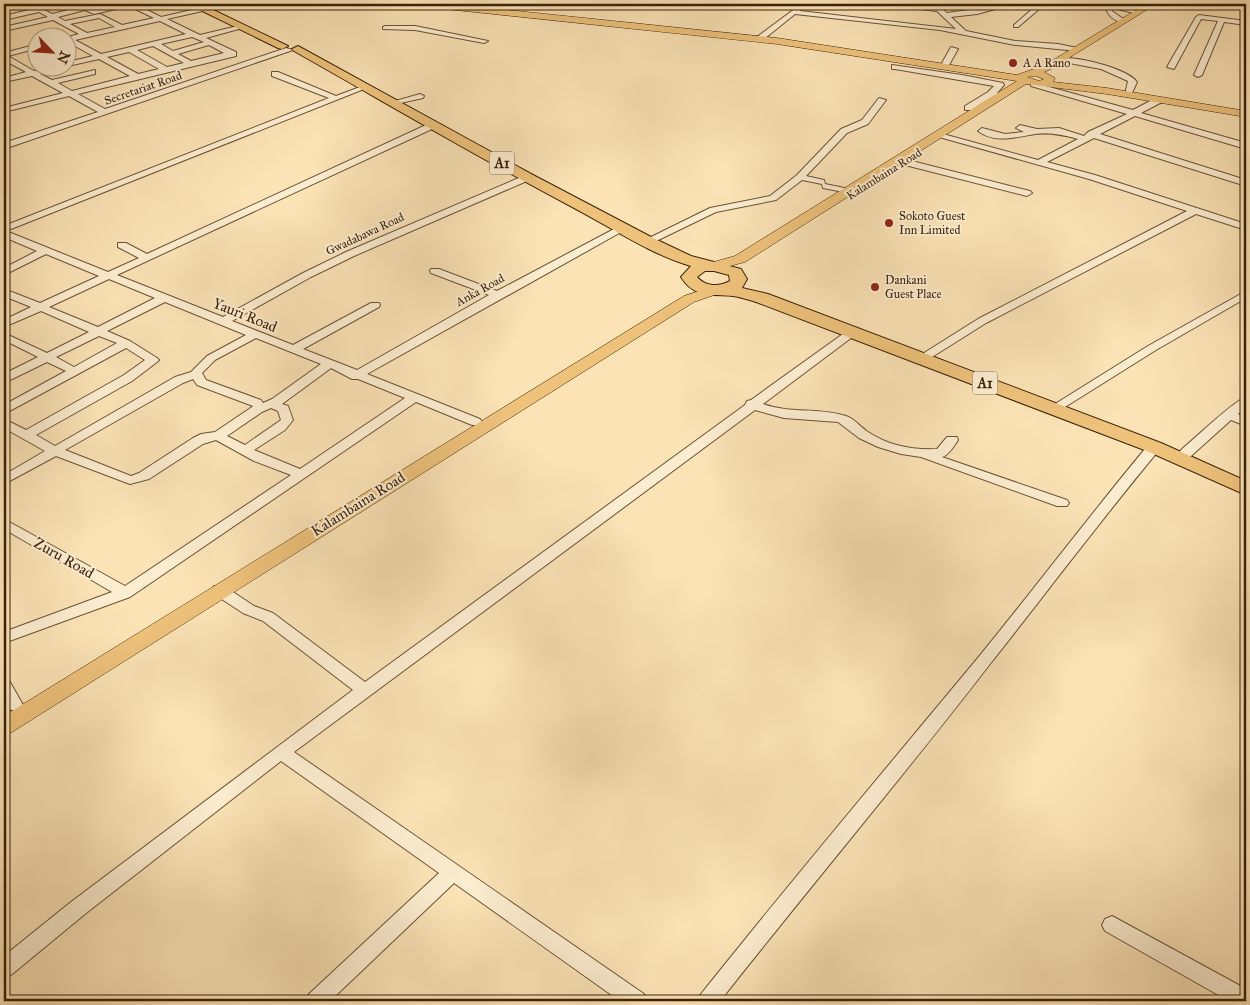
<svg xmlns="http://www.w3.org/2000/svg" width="1250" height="1005" viewBox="0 0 1250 1005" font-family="'IM FELL Great Primer',serif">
<rect width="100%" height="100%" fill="#fbe3b6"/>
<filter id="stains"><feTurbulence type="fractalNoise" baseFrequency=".004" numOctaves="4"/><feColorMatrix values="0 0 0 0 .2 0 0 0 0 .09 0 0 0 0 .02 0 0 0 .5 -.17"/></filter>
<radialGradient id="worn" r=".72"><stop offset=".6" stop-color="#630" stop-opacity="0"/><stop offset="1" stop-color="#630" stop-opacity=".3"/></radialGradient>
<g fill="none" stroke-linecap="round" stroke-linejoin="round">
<defs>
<g id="minor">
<path d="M 25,4 L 33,4 L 52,14 L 86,6 L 95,10 L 122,4 L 135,4 L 161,17 L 205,7 L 208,9 L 207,10 L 167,19 L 200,35 L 242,25 L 246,27 L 206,38 L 236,52 L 236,56 L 78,94 L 105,109 L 286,48 L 293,50 L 4,149 L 4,143 L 98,112 L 69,96 L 4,112 L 4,108 L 63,93 L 32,76 L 4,82 L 4,78 L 26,72 L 4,60 L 4,53 L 38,44 L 38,48 L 8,56 L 34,71 L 58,68 L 58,70 L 40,74 L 52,80 L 95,70 L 95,74 L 58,83 L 72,91 L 130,76 L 99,59 L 68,66 L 68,62 L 93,56 L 68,42 L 68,38 L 65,38 L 79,34 L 53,20 L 4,31 L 4,27 L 48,17 L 39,12 L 4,20 L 4,16 L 33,9 ZM 129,6 L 154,18 L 122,25 L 100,14 L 65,21 L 58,17 L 85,10 L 94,14 ZM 99,18 L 115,27 L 87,33 L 70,24 ZM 160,21 L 186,34 L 101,54 L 75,40 ZM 192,37 L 204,42 L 173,51 L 161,44 ZM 209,45 L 224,53 L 191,61 L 178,54 ZM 153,46 L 184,63 L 167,67 L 137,50 ZM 129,52 L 159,69 L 138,74 L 107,57 Z"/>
<path d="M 891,4 L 939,7 L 947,13 L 1014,4 L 977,14 L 951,17 L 966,31 L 1015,41 L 1058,44 L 1082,49 L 1078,51 L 1015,45 L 940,30 L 795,14 L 764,39 L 757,37 L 800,5 L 803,7 L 800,11 L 956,29 L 937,11 L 894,6 Z"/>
<path d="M 1038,4 L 1045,4 L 1018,27 L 1014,27 L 1014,25 Z"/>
<path d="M 1101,4 L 1112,4 L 1141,12 L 1138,14 L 1113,8 L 1112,11 L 1126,21 L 1123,23 C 1113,20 1108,16 1105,6 Z"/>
<path d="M 1215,4 L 1246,5 L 1246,9 L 1218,6 Z"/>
<path d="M 1199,15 L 1246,21 L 1246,25 L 1224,22 L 1202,75 L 1198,77 L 1194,75 L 1218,21 L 1201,19 L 1174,69 L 1167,67 L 1196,17 Z"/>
<path d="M 385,26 L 415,26 L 488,41 L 484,43 L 415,30 L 383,29 L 383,27 Z"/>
<path d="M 951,47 L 958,49 L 949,65 L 943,65 L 942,63 Z"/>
<path d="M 1064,58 C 1080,57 1128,69 1137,82 L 1131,95 L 1125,95 L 1128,81 L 1101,69 L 1064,62 Z"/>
<path d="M 892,65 L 962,75 L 1003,83 L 1004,85 L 997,93 L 1003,96 L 999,98 L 992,97 L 971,110 L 965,110 L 965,106 L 988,92 L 994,86 L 895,69 L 892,69 Z"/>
<path d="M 272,72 L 278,72 L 336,96 L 360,87 L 364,89 L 6,231 L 108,272 L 139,258 L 118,247 L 118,243 L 126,243 L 147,254 L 426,125 L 432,125 L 432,129 L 117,275 L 223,317 L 303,273 L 346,252 L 521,177 L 527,177 L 527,181 L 354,256 L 311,277 L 232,321 L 293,345 L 371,303 L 379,303 L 380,305 L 379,307 L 303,349 L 357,370 L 489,295 L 431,273 L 430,271 L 431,269 L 439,269 L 497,291 L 614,229 L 622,229 L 623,231 L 367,374 L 480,419 L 482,422 L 480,425 L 472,425 L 416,402 L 130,597 L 4,643 L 4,632 L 112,592 L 4,529 L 4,519 L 125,586 L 291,475 L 254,461 L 216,440 L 203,444 L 149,479 L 130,484 L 56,456 L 4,484 L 4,475 L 45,451 L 4,428 L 4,419 L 26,430 L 124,375 L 145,360 L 126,348 L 4,414 L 4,405 L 66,371 L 47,362 L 4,383 L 4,374 L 38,357 L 4,340 L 4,333 L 47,353 L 89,332 L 41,311 L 4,327 L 4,320 L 31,307 L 4,296 L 4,289 L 40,303 L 99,276 L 46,254 L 4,275 L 4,268 L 37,251 L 4,237 L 4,226 L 329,98 L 272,76 ZM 109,279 L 155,298 L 98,327 L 49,307 ZM 165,302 L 246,335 L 207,356 L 191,372 L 175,377 L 55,446 L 36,435 L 132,381 L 157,362 L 159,360 L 157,358 L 130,341 L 107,331 ZM 99,336 L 117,343 L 74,367 L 56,357 ZM 256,338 L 321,364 L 272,399 L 263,403 L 261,400 L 206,380 L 202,373 L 215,360 ZM 331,368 L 352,379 L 358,379 L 405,398 L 300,469 L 254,450 L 285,430 L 293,420 L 288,406 L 282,404 ZM 193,379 L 197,385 L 253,406 L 252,407 L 215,432 L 201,434 L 193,438 L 139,473 L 131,476 L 65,450 L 183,383 ZM 271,408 L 278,411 L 281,420 L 245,445 L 227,436 L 262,412 Z"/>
<path d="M 1031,82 L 1133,110 L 1156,98 L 1162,98 L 1162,102 L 1141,113 L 1246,143 L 1246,149 L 1135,116 L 1100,134 L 1246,180 L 1246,186 L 1094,138 L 1047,162 L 1095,175 L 1246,224 L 1246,230 L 1196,214 L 986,323 L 932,357 L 924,357 L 922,355 L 924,353 L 978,319 L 1187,211 L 1089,179 L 939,137 L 943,134 L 1038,160 L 1078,139 C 1064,135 1050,132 1035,134 C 1016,137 995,144 978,131 L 982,128 L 1005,134 L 1024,132 L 1016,128 L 1020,125 L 1037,129 L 1059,128 L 1084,136 L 1088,132 L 1127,114 L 1031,86 Z"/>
<path d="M 420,94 L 424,96 L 423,98 L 396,104 L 392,102 Z"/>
<path d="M 879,98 L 886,100 L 868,124 L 847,133 L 806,176 L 824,180 L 825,184 L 849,189 L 849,193 L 823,188 L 822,184 L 802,180 L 776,200 L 716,212 L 652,243 L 648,244 L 643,241 L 710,208 L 770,196 L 797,175 L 841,129 L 862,120 Z"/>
<path d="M 904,159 L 1030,191 L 1032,193 L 1027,196 L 901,164 L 900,162 Z"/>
<path d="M 1246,291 L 1246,298 L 1156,350 L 1065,407 L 1061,408 L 1055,404 L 1148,346 Z"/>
<path d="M 851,330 L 857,333 L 855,335 L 763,404 C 791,414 818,407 846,416 C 855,419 860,427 868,432 C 889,446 912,450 937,449 L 947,437 L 957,437 L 958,440 C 954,446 949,455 942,457 L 1067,500 L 1069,503 L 1067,506 L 1057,506 L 921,457 L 901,454 L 878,447 L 859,438 L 838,422 L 784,418 L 755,410 L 294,752 L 644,994 L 647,1001 L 620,1001 L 454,883 L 330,1001 L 306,1001 L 309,994 L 439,873 L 281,761 L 85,914 L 11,975 L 4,977 L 4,956 L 71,902 L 353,690 L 263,621 L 243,613 L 214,594 L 212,590 L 214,586 L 224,586 L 254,606 L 273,613 L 365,682 L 745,405 L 747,401 L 751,400 L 847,331 Z"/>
<path d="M 1246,397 L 1246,407 L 1238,414 L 1246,418 L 1246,426 L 1231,420 L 1191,456 L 1181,456 L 1179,453 L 1181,450 C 1193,440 1235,400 1246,397 Z"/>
<path d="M 1154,443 L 1159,444 L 1160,447 L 1159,450 C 1101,520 1046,593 990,664 C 902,778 809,888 720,1001 L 698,1001 L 701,994 C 791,881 884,771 977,659 C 1035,588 1090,515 1149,444 Z"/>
<path d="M 4,680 L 10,682 L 23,705 L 21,709 L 15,711 L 9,709 L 4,700 Z"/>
<path d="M 1112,916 L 1246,989 L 1246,1001 L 1229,1001 L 1105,931 L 1102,925 L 1105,919 Z"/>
</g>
<g id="major">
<path d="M 423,4 L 449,4 L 777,38 L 1017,75 L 1045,65 L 1146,4 L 1156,4 L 1051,69 L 1044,72 L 1055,78 L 1053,82 L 1107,88 L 1246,111 L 1246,117 L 1107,94 L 1026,84 L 745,262 L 715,270 L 710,269 L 708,266 L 710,263 L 735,256 L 1017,81 L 777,44 L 427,7 ZM 1036,76 L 1044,79 L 1039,81 L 1027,77 Z"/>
<path d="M 715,286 L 722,290 L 720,293 L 694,302 L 12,732 L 4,734 L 4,716 L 684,296 Z"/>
</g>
<g id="highway">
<path d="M 188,4 L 201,4 L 288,46 L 282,49 L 278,48 Z"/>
<path d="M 298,46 L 533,175 L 653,238 L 691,256 L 741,269 L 747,279 L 742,288 L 768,294 L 1161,443 L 1246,481 L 1246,495 L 1147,451 L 756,302 C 749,300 741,297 733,296 C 711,294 694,298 681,277 L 691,266 C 652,255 612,228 576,209 C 481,159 388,104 294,51 L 292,49 ZM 705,271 L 714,271 L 729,275 L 730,281 C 719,287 706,287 697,277 Z"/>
</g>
</defs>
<use href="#minor" stroke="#6b5236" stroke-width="2"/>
<use href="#major" stroke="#3b220b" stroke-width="1"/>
<use href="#highway" stroke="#3b220b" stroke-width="2"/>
<use href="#minor" fill="#fcedd0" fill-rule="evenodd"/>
<use href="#major" fill="#eec27b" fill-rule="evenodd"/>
<use href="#highway" fill="#eec27b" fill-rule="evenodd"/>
</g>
<g fill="#8f2418" stroke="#fcedd0" stroke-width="2">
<circle cx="1013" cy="63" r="5"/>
<circle cx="889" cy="223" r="5"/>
<circle cx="875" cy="287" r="5"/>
</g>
<g text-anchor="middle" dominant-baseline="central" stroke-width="4" stroke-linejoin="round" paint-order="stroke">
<g font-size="12" fill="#3b220b" stroke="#fcedd0" text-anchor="start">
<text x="1023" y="63">A A Rano</text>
<text x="899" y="216">Sokoto Guest<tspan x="899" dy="14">Inn Limited</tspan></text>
<text x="885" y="280">Dankani<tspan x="885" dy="14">Guest Place</tspan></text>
</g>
<g font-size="12" fill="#3b220b" stroke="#fcedd0">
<text transform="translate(143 88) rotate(-19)">Secretariat Road</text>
<text transform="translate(884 174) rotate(-32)">Kalambaina Road</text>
<text transform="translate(365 234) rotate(-25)">Gwadabawa Road</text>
<text transform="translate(480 290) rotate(-29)">Anka Road</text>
</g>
<g fill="#fcedd0" stroke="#755f46" stroke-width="1">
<rect x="489.5" y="151.5" width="25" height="23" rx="4"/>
<rect x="972.5" y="371.5" width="25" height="23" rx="4"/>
</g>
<g font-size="14" font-weight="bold" fill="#3b220b">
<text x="502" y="163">A1</text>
<text x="985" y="383">A1</text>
</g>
<g font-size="15" fill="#3b220b" stroke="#fcedd0">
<text transform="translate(245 315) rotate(22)">Yauri Road</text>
<text transform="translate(358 504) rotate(-32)">Kalambaina Road</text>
<text transform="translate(64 558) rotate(30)">Zuru Road</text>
</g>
</g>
<rect width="1250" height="1005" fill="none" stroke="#fbe3b6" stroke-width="20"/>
<rect x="5" y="5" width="1240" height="995" fill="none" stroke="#3b220b" stroke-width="2.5"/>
<rect x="10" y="10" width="1230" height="985" fill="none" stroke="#3b220b"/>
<g transform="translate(52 52) rotate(115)"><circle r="24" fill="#fcedd0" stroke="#af9c81"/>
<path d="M0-4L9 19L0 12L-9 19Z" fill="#8f2418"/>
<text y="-8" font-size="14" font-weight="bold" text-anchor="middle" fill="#3b220b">N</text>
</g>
<rect width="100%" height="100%" filter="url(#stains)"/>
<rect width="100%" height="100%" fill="url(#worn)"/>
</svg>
